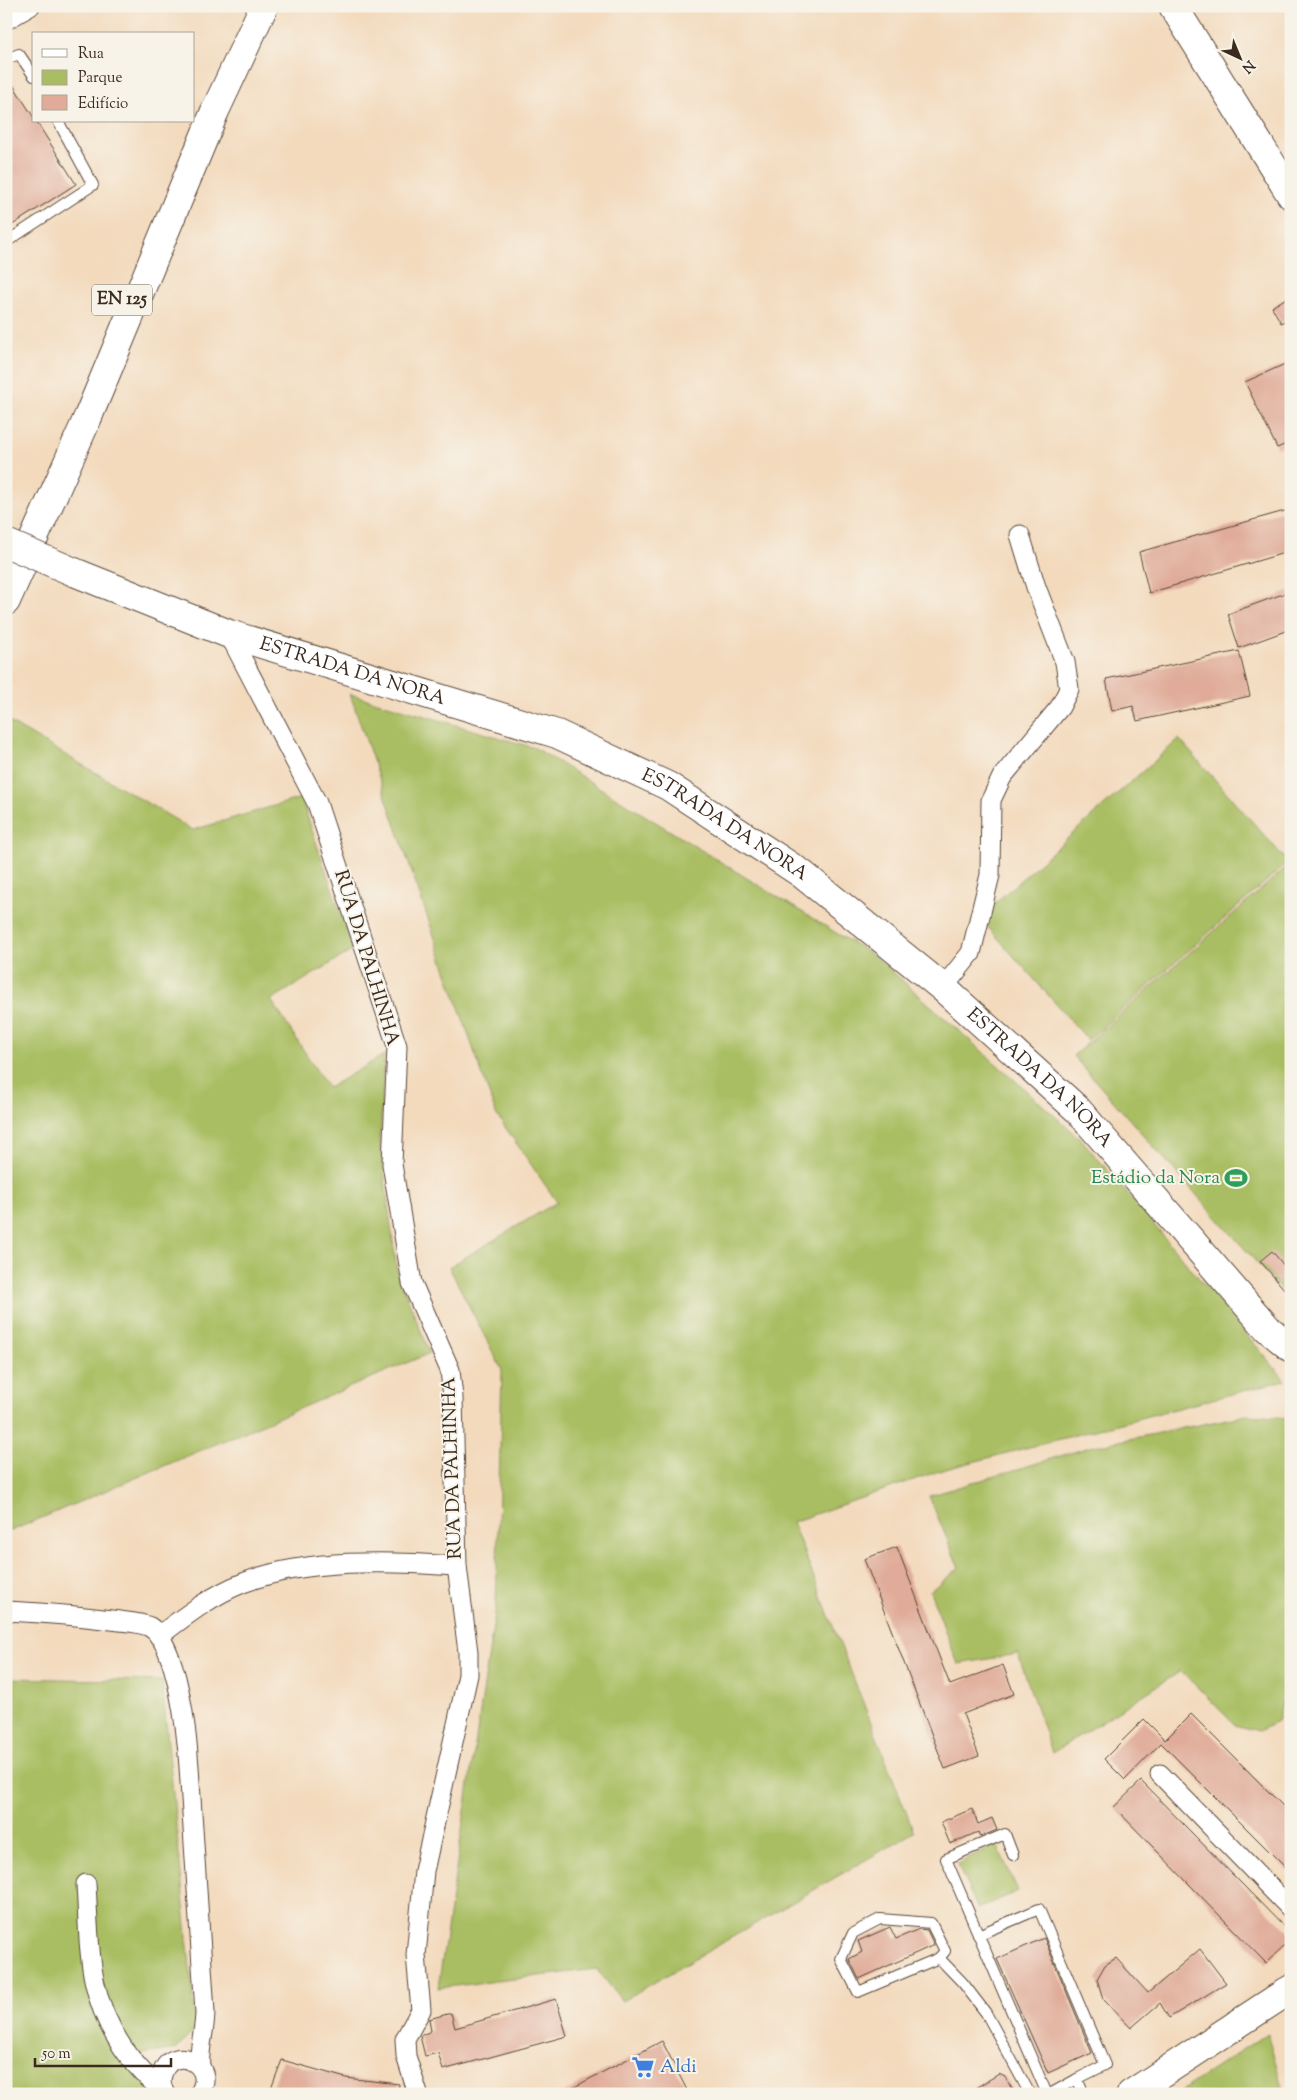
<svg xmlns="http://www.w3.org/2000/svg" width="1297" height="2100" viewBox="0 0 1297 2100" font-family="'Sorts Mill Goudy',serif">
<rect width="100%" height="100%" fill="#f7f3e8"/>
<filter id="ink" filterUnits="userSpaceOnUse"><feTurbulence type="fractalNoise" baseFrequency=".02" numOctaves="2"/><feDisplacementMap in="SourceGraphic" scale="10" xChannelSelector="R" yChannelSelector="G"/><feConvolveMatrix kernelMatrix="1 2 1 2 8 2 1 2 1" color-interpolation-filters="sRGB"/></filter>
<filter id="wash" filterUnits="userSpaceOnUse"><feTurbulence type="fractalNoise" baseFrequency=".0096" numOctaves="4" result="noise"/><feDisplacementMap in="SourceGraphic" scale="20" xChannelSelector="R" yChannelSelector="G"/><feGaussianBlur stdDeviation="1.12" result="paint"/><feColorMatrix in="noise" values="0 0 0 0 0 0 0 0 0 0 0 0 0 0 0 0 0 1.4 0 .05"/><feComposite in="paint" operator="in"/></filter>
<g filter="url(#wash)">
<rect width="100%" height="100%" fill="#f3dabd"/>
<g fill="#a9be62" stroke="#727440">
<path d="M 350,694 L 535,748 L 877,958 L 1082,1140 L 1285,1380 L 942,1470 L 792,1522 L 914,1832 L 622,2001 L 597,1969 L 438,1988 L 496,1607 L 502,1370 L 449,1267 L 557,1202 L 496,1114 Z"/>
<path d="M 6,720 L 193,830 L 301,798 L 353,950 L 271,1000 L 328,1088 L 384,1055 L 380,1142 L 397,1272 L 430,1353 L 6,1533 Z"/>
<path d="M 1179,739 L 1288,862 L 1088,1040 L 979,917 Z"/>
<path d="M 1291,863 L 1291,1301 L 1073,1056 Z"/>
<path d="M 1247,1415 L 1291,1418 L 1291,1672 L 1277,1722 L 1259,1731 L 1235,1725 L 1181,1671 L 1052,1753 L 1018,1654 L 958,1664 L 930,1591 L 959,1568 L 929,1496 L 1090,1447 Z"/>
<path d="M 6,1678 L 162,1681 L 196,2028 L 177,2049 L 116,2058 L 167,2094 L 6,2094 Z"/>
<path d="M 997,1845 L 1018,1891 L 978,1909 L 957,1864 Z"/>
<path d="M 1267,2034 L 1285,2094 L 1176,2094 Z"/>
</g>
<g id="blocks">
<g fill="#e0ac99">
<path d="M 6,74 L 34,118 L 34,121 L 36,121 L 76,184 L 6,229 Z"/>
<path d="M 1291,295 L 1291,317 L 1281,323 L 1272,307 Z"/>
<path d="M 1285,364 L 1291,377 L 1291,442 L 1277,448 L 1245,382 Z"/>
<path d="M 1288,510 L 1291,519 L 1291,551 L 1149,593 L 1139,552 Z"/>
<path d="M 1291,591 L 1291,629 L 1239,648 L 1228,614 Z"/>
<path d="M 1239,651 L 1250,696 L 1137,721 L 1133,706 L 1112,711 L 1106,679 Z"/>
<path d="M 1272,1251 L 1291,1274 L 1291,1297 L 1260,1261 Z"/>
<path d="M 897,1547 L 950,1685 L 1003,1665 L 1014,1694 L 963,1714 L 979,1756 L 945,1769 L 864,1559 Z"/>
<path d="M 1191,1714 L 1291,1814 L 1291,1873 L 1161,1743 L 1125,1780 L 1104,1759 L 1144,1719 L 1165,1740 Z"/>
<path d="M 1141,1781 L 1291,1934 L 1291,1939 L 1266,1963 L 1114,1807 Z"/>
<path d="M 972,1809 L 978,1824 L 992,1818 L 997,1830 L 980,1837 L 978,1832 L 950,1844 L 941,1822 Z"/>
<path d="M 890,1927 L 896,1939 L 919,1929 L 927,1930 L 934,1945 L 859,1979 L 849,1959 L 862,1952 L 858,1941 Z"/>
<path d="M 1044,1938 L 1092,2053 L 1048,2073 L 997,1959 Z"/>
<path d="M 1200,1949 L 1226,1983 L 1169,2018 L 1160,2003 L 1131,2028 L 1103,1999 L 1097,1979 L 1105,1965 L 1116,1958 L 1148,1993 Z"/>
<path d="M 556,1999 L 567,2036 L 443,2070 L 438,2053 L 425,2056 L 420,2036 L 431,2031 L 429,2019 L 451,2013 L 455,2028 Z"/>
<path d="M 662,2041 L 689,2094 L 561,2094 Z"/>
<path d="M 282,2060 L 346,2078 L 399,2084 L 398,2094 L 269,2094 Z"/>
<path d="M 999,2074 L 1005,2077 L 1015,2094 L 965,2094 Z"/>
</g>
</g>
</g>
<g filter="url(#ink)">
<use href="#blocks" fill-opacity="0" stroke="#574436" stroke-width="1"/>
<g fill="none" stroke-linecap="round" stroke-linejoin="round">
<defs>
<g id="lane">
<path d="M 6,59 L 19,54 L 34,76"/>
<path d="M 6,242 L 93,185 L 58,121"/>
<path d="M 1013,1855 L 1005,1834 L 946,1859 L 1047,2094"/>
<path d="M 880,1919 L 931,1923 L 945,1951 L 939,1958 L 858,1992 L 841,1959 L 853,1933 Z"/>
<path d="M 978,1935 L 1039,1909 L 1105,2065 L 1077,2079 L 1084,2094"/>
<path d="M 939,1958 L 963,1983 L 986,2013 L 1030,2094"/>
<path d="M 1050,2094 L 1077,2079"/>
</g>
<g id="street">
<path d="M 6,20 L 30,6"/>
<path d="M 229,634 L 317,803 L 397,1046 L 392,1164 L 412,1283 L 450,1370 L 453,1397 L 457,1566 L 468,1652 L 468,1675 L 424,1871 L 416,1955 L 421,2010 L 405,2039 L 406,2056 L 418,2094"/>
<path d="M 943,988 L 971,953 L 990,875 L 991,800 L 1002,777 L 1060,707 L 1069,689 L 1065,662 L 1036,587 L 1020,535"/>
<path d="M 6,1611 C 45,1613 82,1616 120,1621 C 129,1622 142,1623 150,1627 C 178,1644 187,1736 189,1767 L 205,2012 C 205,2031 198,2049 200,2067"/>
<path d="M 159,1636 C 185,1616 212,1595 243,1583 C 306,1558 390,1561 457,1566"/>
<path d="M 1160,1774 L 1291,1909"/>
<path d="M 86,1884 C 88,1914 88,1955 95,1984 C 105,2028 130,2064 164,2092"/>
<path d="M 166,2094 C 161,2088 160,2082 162,2075 C 170,2042 220,2063 199,2094"/>
</g>
<g id="secondary">
<path id="s1" d="M 74,572 L 229,634 L 557,734 L 668,786 L 802,874 L 943,988 L 1077,1109 L 1268,1329 L 1291,1348"/>
<path d="M 1131,2094 L 1291,1989"/>
</g>
<g id="primary">
<path d="M 1173,6 L 1291,195"/>
<path d="M 6,601 L 88,417 L 215,111 L 264,6"/>
</g>
</defs>
<use href="#lane" stroke="#574436" stroke-width="12"/>
<use href="#street" stroke="#574436" stroke-width="21"/>
<use href="#secondary" stroke="#574436" stroke-width="30"/>
<use href="#primary" stroke="#574436" stroke-width="30"/>
<use href="#lane" stroke="#fff" stroke-width="10"/>
<use href="#street" stroke="#fff" stroke-width="19"/>
<use href="#secondary" stroke="#fff" stroke-width="28"/>
<use href="#primary" stroke="#fff" stroke-width="28"/>
<defs>
<path id="secondary-bridge" d="M 6,543 L 74,572"/>
</defs>
<use href="#secondary-bridge" stroke="#574436" stroke-width="30" stroke-linecap="butt"/>
<use href="#secondary-bridge" stroke="#fff" stroke-width="28"/>
</g>
</g>
<defs>
<symbol id="stadium-bare" viewBox="-9 -9 18 18"><path d="M0-5a6.5 5 0 1 0 0 10a6.5 5 0 1 0 0-10ZM-3.5-1.8h7v3.6h-7Z" fill="#2e9e5b" stroke="#f7f3e8" stroke-width="2.5" paint-order="stroke"/></symbol>
<symbol id="supermarket-bare" viewBox="-9 -9 18 18"><path d="M-6-5.5h2.5l.6 2H6L4.5 2H-2.5L-4.4-4H-6ZM-1.5 3.2a1.3 1.3 0 1 0 .1 0ZM3 3.2a1.3 1.3 0 1 0 .1 0Z" fill="#3f7fe0" stroke="#f7f3e8" stroke-width="2.5" paint-order="stroke"/></symbol>
</defs>
<g fill-rule="evenodd">
<use href="#stadium-bare" x="1220" y="1162" width="32" height="32"/>
<use href="#supermarket-bare" x="627" y="2051" width="32" height="32"/>
</g>
<g text-anchor="middle" dominant-baseline="central" stroke-width="4" stroke-linejoin="round" paint-order="stroke">
<rect fill="#f7f3e8" stroke="#73665b" stroke-width="1" x="92" y="284.5" width="60" height="31" rx="4"/>
<g font-size="18" font-weight="bold" fill="#3b2a1e">
<text x="122" y="300">EN 125</text>
</g>
<g font-size="19" fill="#3b2a1e" stroke="#f7f3e8">
<text stroke="none"><textPath href="#s1" startOffset="296">ESTRADA DA NORA</textPath></text>
<text stroke="none"><textPath href="#s1" startOffset="701">ESTRADA DA NORA</textPath></text>
<text transform="translate(366 958) rotate(73)">RUA DA PALHINHA</text>
<text stroke="none"><textPath href="#s1" startOffset="1106">ESTRADA DA NORA</textPath></text>
<text transform="translate(453 1468) rotate(-92)">RUA DA PALHINHA</text>
</g>
<g font-size="19" fill="#27864d" stroke="#f7f3e8" text-anchor="end">
<text x="1220" y="1178">Estádio da Nora</text>
</g>
<g font-size="19" fill="#366cbe" stroke="#f7f3e8" text-anchor="start">
<text x="660" y="2067">Aldi</text>
</g>
</g>
<rect width="1297" height="2100" fill="none" stroke="#f7f3e8" stroke-width="25"/>
<rect x="32" y="32" width="162" height="90" fill="#f7f3e8" stroke="#aca397"/>
<rect x="42" y="49" width="25" height="8" fill="#ffffff" stroke="#aca397"/>
<text x="78" y="58" font-size="15" fill="#3b2a1e">Rua</text>
<rect x="42" y="70" width="25" height="15" fill="#a9be62" stroke="#aca397"/>
<text x="78" y="82" font-size="15" fill="#3b2a1e">Parque</text>
<rect x="42" y="95" width="25" height="15" fill="#e0ac99" stroke="#aca397"/>
<text x="78" y="108" font-size="15" fill="#3b2a1e">Edifício</text>
<g transform="translate(1240 58) rotate(136)" stroke="#f7f3e8" stroke-width="4" paint-order="stroke">
<path d="M0-4L9 19L0 12L-9 19Z" fill="#3b2a1e"/>
<text y="-8" font-size="14" font-weight="bold" text-anchor="middle" fill="#3b2a1e">N</text>
</g>
<path d="M35 2058v8h136v-8" fill="none" stroke="#3b2a1e" stroke-width="2.5"/>
<text x="42" y="2058" font-size="15" fill="#3b2a1e" stroke="#f7f3e8" stroke-width="4" paint-order="stroke">50 m</text>
</svg>
